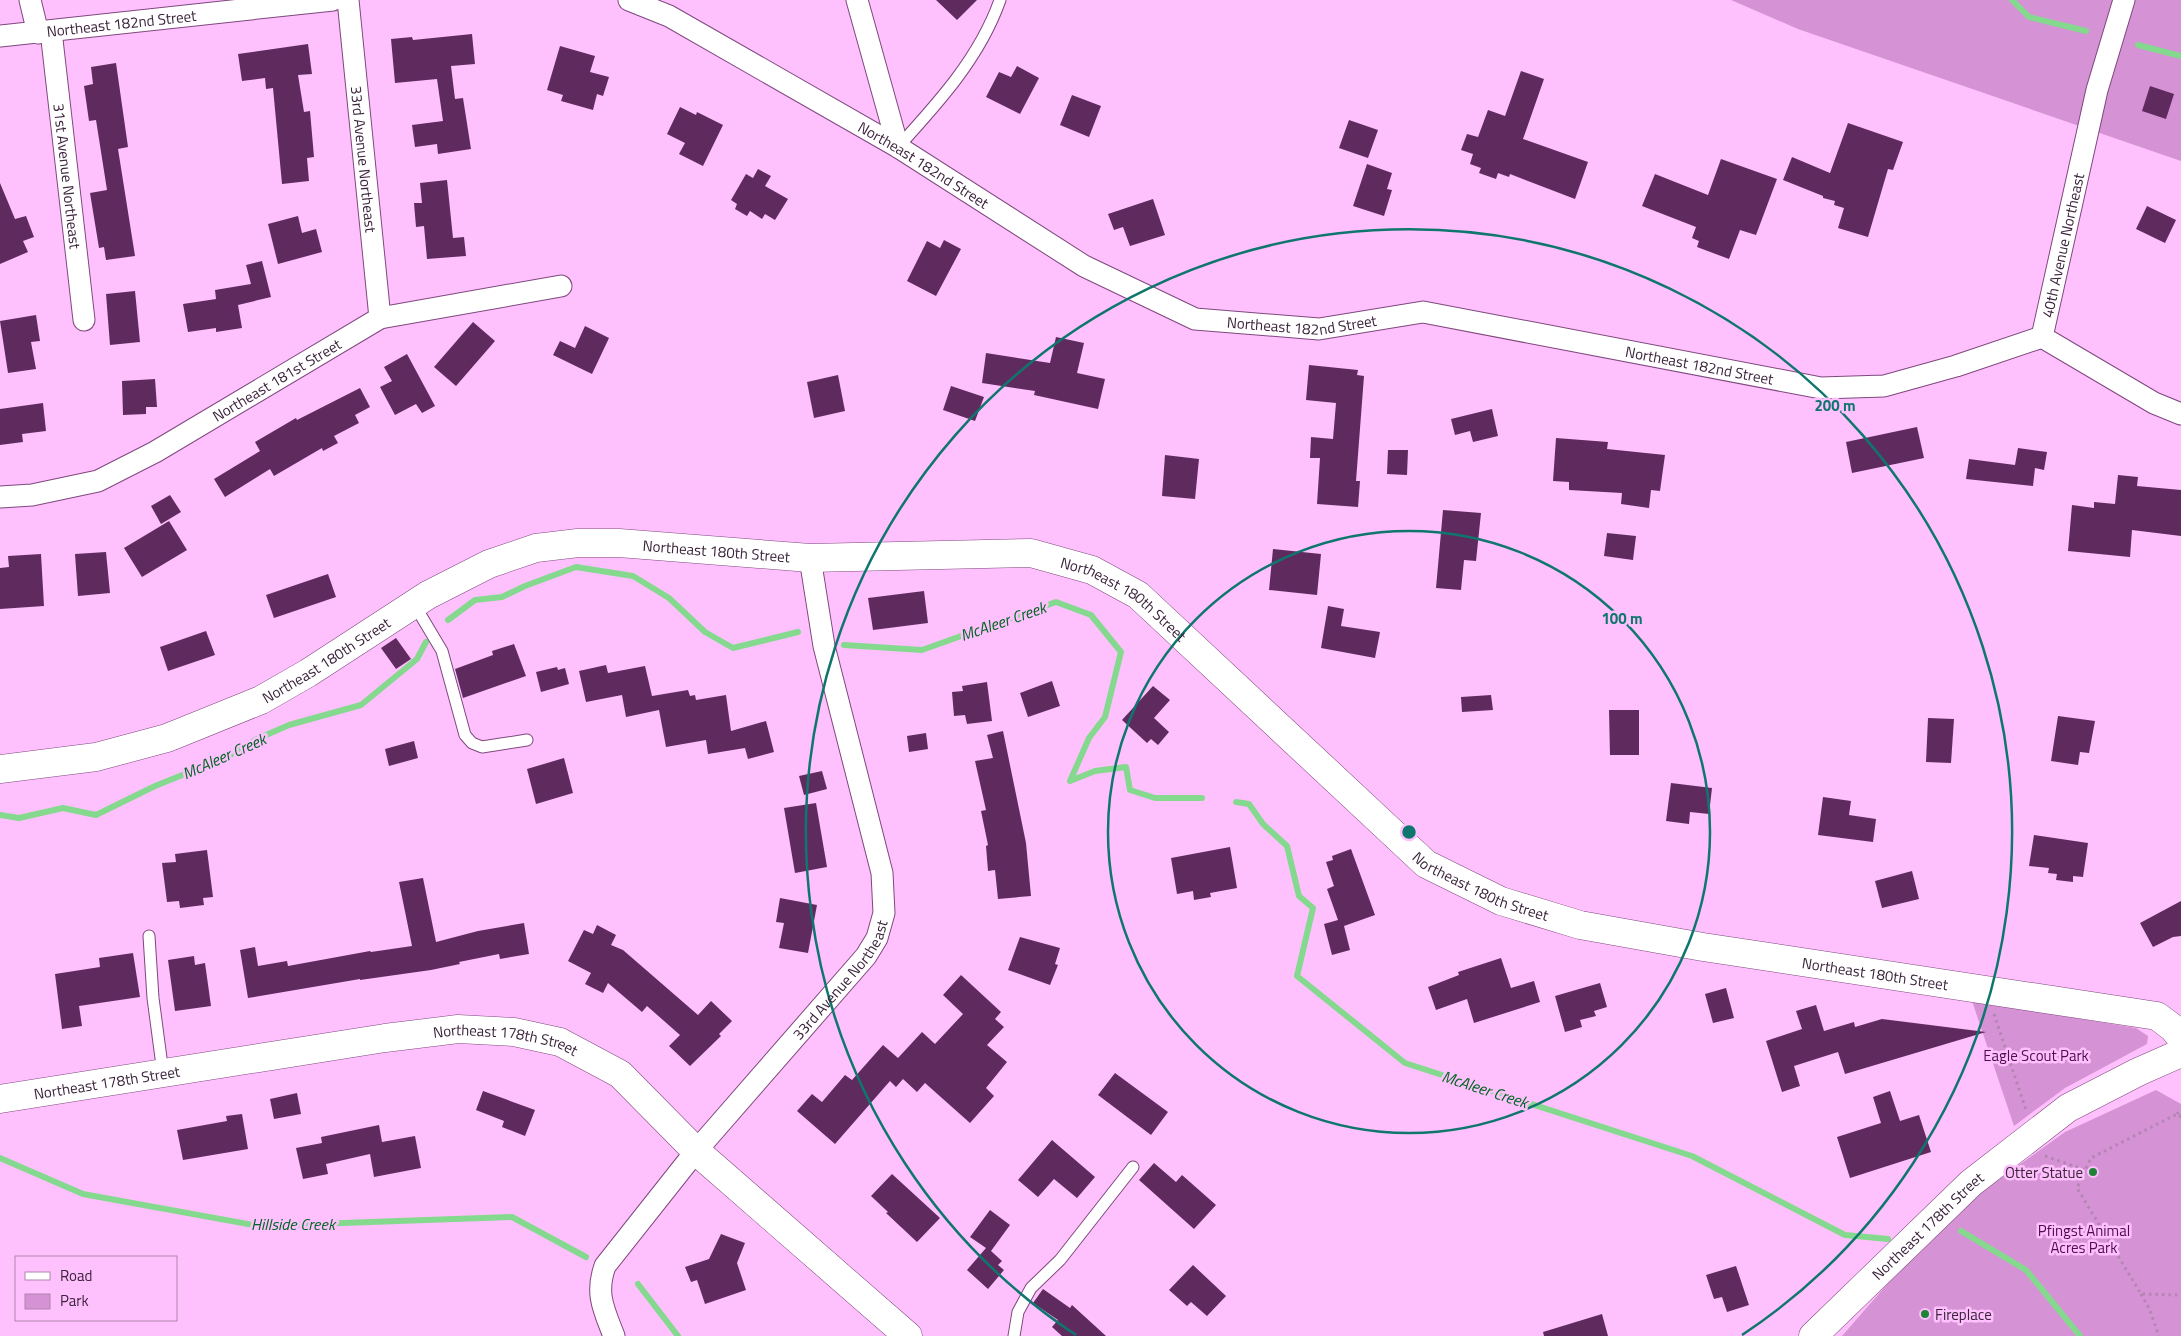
<svg xmlns="http://www.w3.org/2000/svg" width="2181" height="1336" viewBox="0 0 2181 1336" font-family="'Titillium Web',sans-serif">
<rect width="100%" height="100%" fill="#ffc1fd"/>
<g fill="#d592d4">
<path d="M 1731,0 L 2181,0 L 2181,161 L 1798,29 Z"/>
<path d="M 1972,1001 L 2136,1028 L 2148,1036 L 2147,1044 L 2065,1088 L 2014,1126 Z"/>
<path d="M 2156,1090 L 2181,1104 L 2181,1336 L 1842,1336 L 1945,1218 L 2065,1132 Z"/>
</g>
<g fill="none" stroke-linecap="round" stroke-linejoin="round">
<g stroke="#84d98e" stroke-width="6">
<path d="M 2012,0 L 2029,17 L 2086,31"/>
<path d="M 2138,45 L 2181,56"/>
<path d="M 448,620 L 475,600 L 502,597 L 525,586 L 576,567 L 633,576 L 669,598 L 705,632 L 733,648 L 798,632"/>
<path d="M 844,645 L 922,650 L 1056,602 L 1091,615 L 1121,652 L 1105,717 L 1089,738 L 1070,781 L 1095,771 L 1126,767 L 1130,790 L 1155,798 L 1202,798"/>
<path d="M 1236,802 L 1249,804 L 1263,824 L 1287,846 L 1299,896 L 1313,908 L 1297,976 L 1405,1063 L 1692,1156 L 1845,1235 L 1888,1239"/>
<path d="M 0,815 L 19,818 L 63,808 L 96,815 L 155,786 L 227,757 L 257,739 L 289,725 L 361,705 L 417,659 L 426,642"/>
<path d="M 0,1158 L 83,1194 L 259,1226 L 512,1217 L 586,1257"/>
<path d="M 1961,1231 L 2026,1270 L 2080,1336"/>
<path d="M 638,1284 L 678,1336"/>
</g>
</g>
<g fill="#5f2b5f">
<path d="M 936,0 L 977,0 L 957,20 Z"/>
<path d="M 472,34 L 475,64 L 451,66 L 455,99 L 463,98 L 471,149 L 438,154 L 437,144 L 415,147 L 412,125 L 443,121 L 437,79 L 395,83 L 391,39 L 412,37 L 413,40 Z"/>
<path d="M 308,44 L 312,74 L 298,75 L 304,112 L 310,111 L 314,157 L 307,158 L 309,181 L 282,184 L 273,88 L 266,89 L 265,78 L 242,81 L 238,54 Z"/>
<path d="M 560,46 L 595,56 L 590,72 L 609,77 L 603,96 L 597,94 L 593,110 L 561,101 L 563,95 L 547,90 Z"/>
<path d="M 116,63 L 128,147 L 118,149 L 135,256 L 106,260 L 104,247 L 99,248 L 90,193 L 107,190 L 96,120 L 89,121 L 84,86 L 93,84 L 91,67 Z"/>
<path d="M 1017,66 L 1039,78 L 1020,114 L 986,97 L 999,72 L 1011,77 Z"/>
<path d="M 1521,71 L 1544,79 L 1523,139 L 1588,162 L 1575,199 L 1510,174 L 1509,177 L 1498,173 L 1496,179 L 1479,173 L 1481,168 L 1470,164 L 1473,154 L 1461,150 L 1467,134 L 1478,137 L 1488,110 L 1505,116 Z"/>
<path d="M 2150,86 L 2174,94 L 2166,119 L 2142,111 Z"/>
<path d="M 1072,95 L 1101,106 L 1089,137 L 1060,125 Z"/>
<path d="M 680,107 L 696,115 L 697,112 L 723,125 L 703,166 L 679,154 L 685,143 L 667,134 Z"/>
<path d="M 1349,120 L 1378,130 L 1368,158 L 1339,148 Z"/>
<path d="M 1848,123 L 1903,142 L 1893,170 L 1888,169 L 1868,237 L 1838,228 L 1844,208 L 1834,205 L 1835,201 L 1823,198 L 1823,196 L 1783,180 L 1792,157 L 1830,173 Z"/>
<path d="M 1721,159 L 1777,179 L 1756,235 L 1740,230 L 1729,259 L 1697,247 L 1699,241 L 1692,238 L 1696,227 L 1642,206 L 1655,174 L 1708,195 Z"/>
<path d="M 1367,164 L 1392,173 L 1387,189 L 1392,190 L 1384,216 L 1353,206 Z"/>
<path d="M 758,169 L 771,176 L 765,186 L 788,199 L 775,220 L 765,214 L 762,219 L 750,211 L 747,216 L 735,209 L 737,204 L 731,200 L 746,174 L 753,178 Z"/>
<path d="M 447,180 L 453,238 L 464,237 L 466,256 L 427,259 L 424,226 L 416,227 L 414,203 L 422,203 L 420,183 Z"/>
<path d="M 0,183 L 15,219 L 26,216 L 34,237 L 23,241 L 28,252 L 0,264 Z"/>
<path d="M 1153,199 L 1165,235 L 1130,246 L 1123,227 L 1114,230 L 1108,214 Z"/>
<path d="M 2147,206 L 2176,220 L 2165,243 L 2136,229 Z"/>
<path d="M 298,216 L 302,233 L 316,229 L 322,252 L 278,264 L 268,224 Z"/>
<path d="M 944,240 L 961,249 L 936,296 L 907,281 L 927,241 L 940,248 Z"/>
<path d="M 262,261 L 271,297 L 238,305 L 242,328 L 216,332 L 216,328 L 188,332 L 183,304 L 216,299 L 215,290 L 251,284 L 246,265 Z"/>
<path d="M 135,291 L 140,342 L 110,345 L 106,294 Z"/>
<path d="M 36,315 L 40,341 L 31,342 L 36,369 L 8,373 L 0,321 Z"/>
<path d="M 473,322 L 495,341 L 456,386 L 434,367 Z"/>
<path d="M 585,326 L 609,338 L 592,374 L 553,355 L 560,341 L 575,348 Z"/>
<path d="M 1056,337 L 1084,343 L 1077,373 L 1105,379 L 1098,409 L 1034,395 L 1035,391 L 982,383 L 986,353 L 1050,363 Z"/>
<path d="M 407,354 L 435,406 L 422,413 L 416,404 L 395,415 L 380,387 L 392,381 L 384,367 Z"/>
<path d="M 1309,365 L 1358,370 L 1357,375 L 1364,376 L 1356,481 L 1360,481 L 1358,507 L 1317,504 L 1320,458 L 1310,458 L 1311,437 L 1333,439 L 1336,403 L 1306,400 Z"/>
<path d="M 838,375 L 845,411 L 814,418 L 807,382 Z"/>
<path d="M 155,379 L 157,407 L 146,407 L 146,414 L 123,415 L 122,381 Z"/>
<path d="M 951,386 L 984,397 L 975,421 L 943,410 Z"/>
<path d="M 360,388 L 370,407 L 355,415 L 359,423 L 334,436 L 338,443 L 323,451 L 322,448 L 274,476 L 270,469 L 225,497 L 214,479 L 260,451 L 255,442 L 296,418 L 297,420 Z"/>
<path d="M 43,403 L 46,431 L 22,434 L 23,442 L 0,445 L 0,409 Z"/>
<path d="M 1492,409 L 1498,436 L 1473,442 L 1470,431 L 1455,435 L 1451,419 Z"/>
<path d="M 1917,427 L 1924,458 L 1852,473 L 1846,442 Z"/>
<path d="M 1556,438 L 1608,442 L 1607,449 L 1665,455 L 1660,491 L 1651,490 L 1649,508 L 1621,504 L 1622,493 L 1569,490 L 1569,482 L 1553,481 Z"/>
<path d="M 2018,448 L 2047,452 L 2044,470 L 2035,468 L 2033,486 L 1966,479 L 1969,459 L 2015,465 Z"/>
<path d="M 1388,450 L 1408,450 L 1407,475 L 1387,474 Z"/>
<path d="M 1165,455 L 1199,459 L 1195,499 L 1162,496 Z"/>
<path d="M 2118,475 L 2138,477 L 2137,486 L 2181,490 L 2181,536 L 2132,530 L 2130,557 L 2068,551 L 2072,505 L 2094,508 L 2094,502 L 2115,504 Z"/>
<path d="M 170,495 L 181,512 L 161,524 L 151,506 Z"/>
<path d="M 1443,510 L 1481,513 L 1476,561 L 1464,560 L 1461,590 L 1436,588 Z"/>
<path d="M 169,521 L 187,550 L 142,577 L 124,548 Z"/>
<path d="M 1607,533 L 1636,536 L 1633,560 L 1604,556 Z"/>
<path d="M 1273,549 L 1321,554 L 1317,595 L 1269,590 Z"/>
<path d="M 106,552 L 110,593 L 78,596 L 75,554 Z"/>
<path d="M 41,554 L 44,606 L 0,609 L 0,568 L 9,567 L 8,556 Z"/>
<path d="M 328,574 L 336,597 L 274,618 L 266,595 Z"/>
<path d="M 924,591 L 928,623 L 873,630 L 868,598 Z"/>
<path d="M 1328,606 L 1344,609 L 1341,626 L 1380,632 L 1375,658 L 1321,648 Z"/>
<path d="M 206,631 L 215,655 L 168,671 L 160,647 Z"/>
<path d="M 396,638 L 411,659 L 396,669 L 381,648 Z"/>
<path d="M 514,644 L 526,676 L 463,698 L 455,669 L 493,655 L 492,651 Z"/>
<path d="M 606,665 L 608,673 L 645,666 L 652,696 L 688,690 L 690,696 L 695,695 L 696,700 L 726,695 L 731,731 L 766,721 L 774,752 L 748,759 L 745,748 L 708,754 L 706,740 L 666,747 L 659,710 L 626,717 L 622,695 L 586,702 L 579,671 Z"/>
<path d="M 557,667 L 558,670 L 565,668 L 569,684 L 541,692 L 536,672 Z"/>
<path d="M 1052,681 L 1060,706 L 1028,717 L 1020,693 Z"/>
<path d="M 987,682 L 992,721 L 967,724 L 965,715 L 954,716 L 952,692 L 963,691 L 962,686 Z"/>
<path d="M 1153,686 L 1170,700 L 1154,718 L 1169,732 L 1158,745 L 1151,739 L 1147,743 L 1122,720 Z"/>
<path d="M 1491,695 L 1493,710 L 1462,712 L 1461,697 Z"/>
<path d="M 1609,710 L 1639,710 L 1639,755 L 1610,755 Z"/>
<path d="M 2058,716 L 2095,721 L 2089,753 L 2080,752 L 2078,765 L 2051,761 Z"/>
<path d="M 1928,718 L 1954,719 L 1951,763 L 1926,762 Z"/>
<path d="M 1003,731 L 1026,843 L 1031,896 L 998,899 L 995,870 L 988,871 L 986,846 L 988,845 L 981,811 L 986,810 L 975,761 L 993,758 L 987,735 Z"/>
<path d="M 926,733 L 928,749 L 909,752 L 907,736 Z"/>
<path d="M 414,741 L 418,758 L 389,766 L 385,749 Z"/>
<path d="M 564,758 L 573,793 L 536,804 L 527,769 Z"/>
<path d="M 822,771 L 827,789 L 804,795 L 799,776 Z"/>
<path d="M 1671,783 L 1712,788 L 1709,814 L 1690,812 L 1689,824 L 1666,821 Z"/>
<path d="M 1823,797 L 1851,801 L 1849,815 L 1876,819 L 1873,842 L 1818,835 Z"/>
<path d="M 816,803 L 827,867 L 795,873 L 784,808 Z"/>
<path d="M 2034,835 L 2088,843 L 2083,877 L 2073,876 L 2073,882 L 2056,880 L 2057,874 L 2048,873 L 2049,868 L 2029,866 Z"/>
<path d="M 1230,847 L 1237,888 L 1210,893 L 1211,897 L 1194,900 L 1193,891 L 1177,894 L 1171,858 Z"/>
<path d="M 1351,849 L 1375,915 L 1344,926 L 1350,950 L 1332,955 L 1324,924 L 1338,920 L 1327,889 L 1334,886 L 1326,862 L 1333,860 L 1332,856 Z"/>
<path d="M 207,850 L 213,897 L 203,898 L 204,905 L 180,908 L 179,901 L 167,902 L 162,863 L 176,862 L 175,854 Z"/>
<path d="M 1912,871 L 1919,899 L 1882,908 L 1875,881 Z"/>
<path d="M 423,878 L 436,942 L 478,931 L 524,923 L 529,954 L 500,959 L 499,954 L 459,962 L 460,964 L 431,970 L 360,980 L 360,979 L 248,998 L 240,950 L 255,947 L 258,966 L 287,961 L 288,966 L 370,951 L 371,952 L 412,946 L 399,882 Z"/>
<path d="M 780,898 L 817,905 L 808,953 L 779,948 L 784,923 L 776,922 Z"/>
<path d="M 2181,901 L 2181,936 L 2173,937 L 2153,947 L 2140,923 Z"/>
<path d="M 597,925 L 616,935 L 611,945 L 623,950 L 698,1015 L 711,1001 L 732,1021 L 719,1034 L 721,1036 L 690,1066 L 669,1046 L 680,1035 L 647,1006 L 642,1012 L 608,983 L 603,993 L 585,984 L 591,973 L 568,961 L 584,930 L 593,934 Z"/>
<path d="M 1020,937 L 1060,948 L 1055,964 L 1058,965 L 1050,985 L 1008,970 Z"/>
<path d="M 133,953 L 140,997 L 79,1006 L 82,1026 L 62,1029 L 55,974 L 100,967 L 99,958 Z"/>
<path d="M 194,956 L 195,965 L 205,963 L 211,1006 L 175,1011 L 168,960 Z"/>
<path d="M 1501,958 L 1511,988 L 1534,981 L 1540,1002 L 1474,1023 L 1467,999 L 1436,1010 L 1428,987 L 1459,975 L 1458,972 Z"/>
<path d="M 961,975 L 1001,1012 L 995,1019 L 1004,1027 L 987,1045 L 1007,1062 L 986,1088 L 994,1096 L 970,1123 L 925,1083 L 917,1092 L 903,1079 L 896,1087 L 890,1081 L 835,1144 L 797,1111 L 812,1094 L 822,1102 L 845,1075 L 852,1080 L 883,1045 L 898,1058 L 922,1032 L 935,1044 L 963,1014 L 943,995 Z"/>
<path d="M 1600,983 L 1607,1007 L 1594,1011 L 1596,1016 L 1580,1020 L 1582,1027 L 1565,1032 L 1555,996 Z"/>
<path d="M 1726,988 L 1734,1018 L 1713,1023 L 1705,994 Z"/>
<path d="M 1816,1005 L 1824,1031 L 1854,1022 L 1855,1027 L 1882,1019 L 1986,1032 L 1845,1074 L 1838,1052 L 1794,1066 L 1800,1086 L 1782,1092 L 1766,1041 L 1802,1029 L 1796,1011 Z"/>
<path d="M 1115,1073 L 1168,1112 L 1151,1135 L 1098,1095 Z"/>
<path d="M 483,1091 L 535,1110 L 525,1136 L 502,1127 L 504,1121 L 476,1110 Z"/>
<path d="M 1890,1091 L 1900,1121 L 1919,1115 L 1931,1152 L 1850,1178 L 1837,1137 L 1881,1123 L 1873,1097 Z"/>
<path d="M 297,1093 L 301,1114 L 274,1119 L 270,1099 Z"/>
<path d="M 242,1114 L 248,1149 L 183,1160 L 177,1130 L 227,1121 L 226,1116 Z"/>
<path d="M 379,1125 L 382,1142 L 415,1136 L 421,1168 L 374,1177 L 370,1154 L 326,1164 L 328,1174 L 303,1179 L 296,1148 L 322,1143 L 321,1137 Z"/>
<path d="M 1052,1140 L 1095,1177 L 1077,1198 L 1054,1179 L 1038,1197 L 1018,1180 Z"/>
<path d="M 1154,1163 L 1176,1182 L 1182,1175 L 1216,1205 L 1194,1229 L 1139,1180 Z"/>
<path d="M 892,1174 L 940,1218 L 917,1242 L 886,1213 L 888,1212 L 871,1196 Z"/>
<path d="M 990,1210 L 1010,1225 L 991,1251 L 1002,1261 L 998,1265 L 1004,1270 L 988,1289 L 967,1270 L 986,1248 L 970,1237 Z"/>
<path d="M 721,1234 L 745,1243 L 737,1263 L 746,1290 L 705,1304 L 697,1280 L 691,1282 L 685,1267 L 709,1259 Z"/>
<path d="M 1193,1265 L 1226,1296 L 1207,1316 L 1191,1302 L 1187,1306 L 1169,1290 Z"/>
<path d="M 1736,1266 L 1749,1305 L 1727,1312 L 1722,1297 L 1714,1299 L 1706,1275 Z"/>
<path d="M 1043,1289 L 1070,1308 L 1072,1305 L 1106,1336 L 1062,1336 L 1052,1327 L 1058,1320 L 1033,1303 Z"/>
<path d="M 1602,1314 L 1608,1336 L 1544,1336 L 1543,1332 Z"/>
</g>
<g fill="none" stroke-linecap="round" stroke-linejoin="round">
<defs>
<g id="lane">
<path d="M 898,147 C 939,102 980,57 1000,0"/>
<path d="M 414,604 L 442,651 L 465,735 L 472,743 L 482,747 L 527,740"/>
<path d="M 149,936 L 153,998 L 163,1073"/>
<path d="M 1014,1336 L 1018,1312 L 1031,1288 L 1060,1260 L 1133,1167"/>
</g>
<g id="street">
<path d="M 30,0 L 38,33"/>
<path id="s1" d="M 348,0 L 380,318"/>
<path id="s2" d="M 629,0 L 669,16 L 898,147 L 1084,266 L 1195,319 L 1319,329 L 1423,312 L 1821,388 L 1884,386 L 1956,366 L 2042,337"/>
<path d="M 857,0 L 898,147"/>
<path id="s3" d="M 51,31 L 84,320"/>
<path id="s4" d="M 0,36 L 333,0"/>
<path id="s5" d="M 2042,337 L 2097,90 L 2124,0"/>
<path d="M 2042,337 L 2154,403 L 2181,414"/>
<path id="s6" d="M 0,497 L 32,495 L 98,481 L 155,452 L 380,318 L 561,286"/>
<path id="s7" d="M 614,1336 C 604,1310 595,1294 605,1266 L 696,1151 L 866,956 L 877,938 L 884,913 L 882,873 L 824,646 L 810,558"/>
</g>
<g id="secondary">
<path id="s8" d="M 0,769 L 96,757 L 167,738 L 261,700 L 308,673 L 428,595 L 489,564 L 536,548 L 578,543 L 619,543 L 810,558 L 1031,553 L 1092,570 L 1138,595 L 1426,864 L 1501,901 L 1580,925 L 1703,947 L 2157,1016 L 2173,1028 L 2181,1038"/>
<path id="s9" d="M 0,1099 L 385,1038 L 458,1029 L 514,1032 L 560,1042 L 620,1074 L 696,1151 L 908,1336"/>
<path id="s10" d="M 1813,1336 L 1971,1183 L 2068,1108 L 2138,1072 L 2181,1053"/>
</g>
</defs>
<use href="#lane" stroke="#7e487d" stroke-width="13"/>
<use href="#street" stroke="#7e487d" stroke-width="23"/>
<use href="#secondary" stroke="#7e487d" stroke-width="29"/>
<g stroke="#b485b2" stroke-width="3" stroke-dasharray="2.5 4" stroke-linecap="butt">
<path d="M 1994,1014 L 2026,1110"/>
<path d="M 2177,1114 L 2181,1110"/>
<path d="M 2181,1117 L 2177,1114 L 2091,1158 L 2077,1188 L 2141,1294 L 2181,1295"/>
<path d="M 2045,1156 L 2085,1170"/>
<path d="M 2141,1294 L 2149,1308 L 2159,1336"/>
</g>
<use href="#lane" stroke="#fff" stroke-width="11"/>
<use href="#street" stroke="#fff" stroke-width="21"/>
<use href="#secondary" stroke="#fff" stroke-width="28"/>
</g>
<g fill="none" stroke="#0f766e" stroke-width="2.5">
<circle cx="1409" cy="832" r="301"/>
<path d="M1076 1335A603 603 0 1 1 1742 1335"/>
</g>
<g fill="#1e8337" stroke="#ffc1fd" stroke-width="2">
<circle cx="2093" cy="1172" r="5"/>
<circle cx="1925" cy="1314" r="5"/>
</g>
<g text-anchor="middle" dominant-baseline="central" stroke-width="5" stroke-linejoin="round" paint-order="stroke">
<g font-size="15" fill="#3c253c" stroke="#ffc1fd">
<text stroke="none"><textPath href="#s4" startOffset="122">Northeast 182nd Street</textPath></text>
<text stroke="none"><textPath href="#s1" startOffset="160">33rd Avenue Northeast</textPath></text>
<text stroke="none"><textPath href="#s2" startOffset="338">Northeast 182nd Street</textPath></text>
<text stroke="none"><textPath href="#s3" startOffset="146">31st Avenue Northeast</textPath></text>
<text stroke="none"><textPath href="#s5" startOffset="94">40th Avenue Northeast</textPath></text>
<text stroke="none"><textPath href="#s2" startOffset="758">Northeast 182nd Street</textPath></text>
<text stroke="none"><textPath href="#s2" startOffset="1162">Northeast 182nd Street</textPath></text>
<text stroke="none"><textPath href="#s6" startOffset="305">Northeast 181st Street</textPath></text>
<text stroke="none"><textPath href="#s8" startOffset="768">Northeast 180th Street</textPath></text>
<text stroke="none"><textPath href="#s8" startOffset="1188">Northeast 180th Street</textPath></text>
<text stroke="none"><textPath href="#s8" startOffset="348">Northeast 180th Street</textPath></text>
<text stroke="none"><textPath href="#s8" startOffset="1652">Northeast 180th Street</textPath></text>
<text stroke="none"><textPath href="#s8" startOffset="2058">Northeast 180th Street</textPath></text>
<text stroke="none"><textPath href="#s7" startOffset="444">33rd Avenue Northeast</textPath></text>
<text stroke="none"><textPath href="#s9" startOffset="512">Northeast 178th Street</textPath></text>
<text stroke="none"><textPath href="#s9" startOffset="108">Northeast 178th Street</textPath></text>
<text stroke="none"><textPath href="#s10" startOffset="159">Northeast 178th Street</textPath></text>
</g>
<g font-size="15" fill="#500b52" stroke="#ffc1fd">
<text x="2036" y="1055">Eagle Scout Park</text>
<text x="2084" y="1230">Pfingst Animal<tspan x="2084" dy="17">Acres Park</tspan></text>
</g>
<g font-size="15" fill="#3c253c" stroke="#ffc1fd" text-anchor="end">
<text x="2083" y="1172">Otter Statue</text>
<text x="1935" y="1314" text-anchor="start">Fireplace</text>
</g>
<g font-size="16" font-style="italic" fill="#006522" stroke="#ffc1fd">
<text transform="translate(1003 621) rotate(-19)">McAleer Creek</text>
<text transform="translate(224 756) rotate(-24)">McAleer Creek</text>
<text transform="translate(1485 1089) rotate(18)">McAleer Creek</text>
<text x="293" y="1224">Hillside Creek</text>
</g>
</g>
<circle cx="1409" cy="832" r="8" fill="#0f766e" stroke="#ffc1fd" stroke-width="2.5"/>
<g font-size="15" text-anchor="middle" font-weight="bold" fill="#0f766e" stroke="#ffc1fd" stroke-width="5" stroke-linejoin="round" paint-order="stroke">
<text x="1835" y="411">200 m</text>
<text x="1622" y="624">100 m</text>
</g>
<rect x="15" y="1256" width="162" height="65" fill="#ffc1fd" stroke="#b183b0"/>
<rect x="25" y="1272" width="25" height="8" fill="#ffffff" stroke="#b183b0"/>
<text x="60" y="1281" font-size="15" fill="#3c253c">Road</text>
<rect x="25" y="1294" width="25" height="15" fill="#d592d4" stroke="#b183b0"/>
<text x="60" y="1306" font-size="15" fill="#3c253c">Park</text>
</svg>
